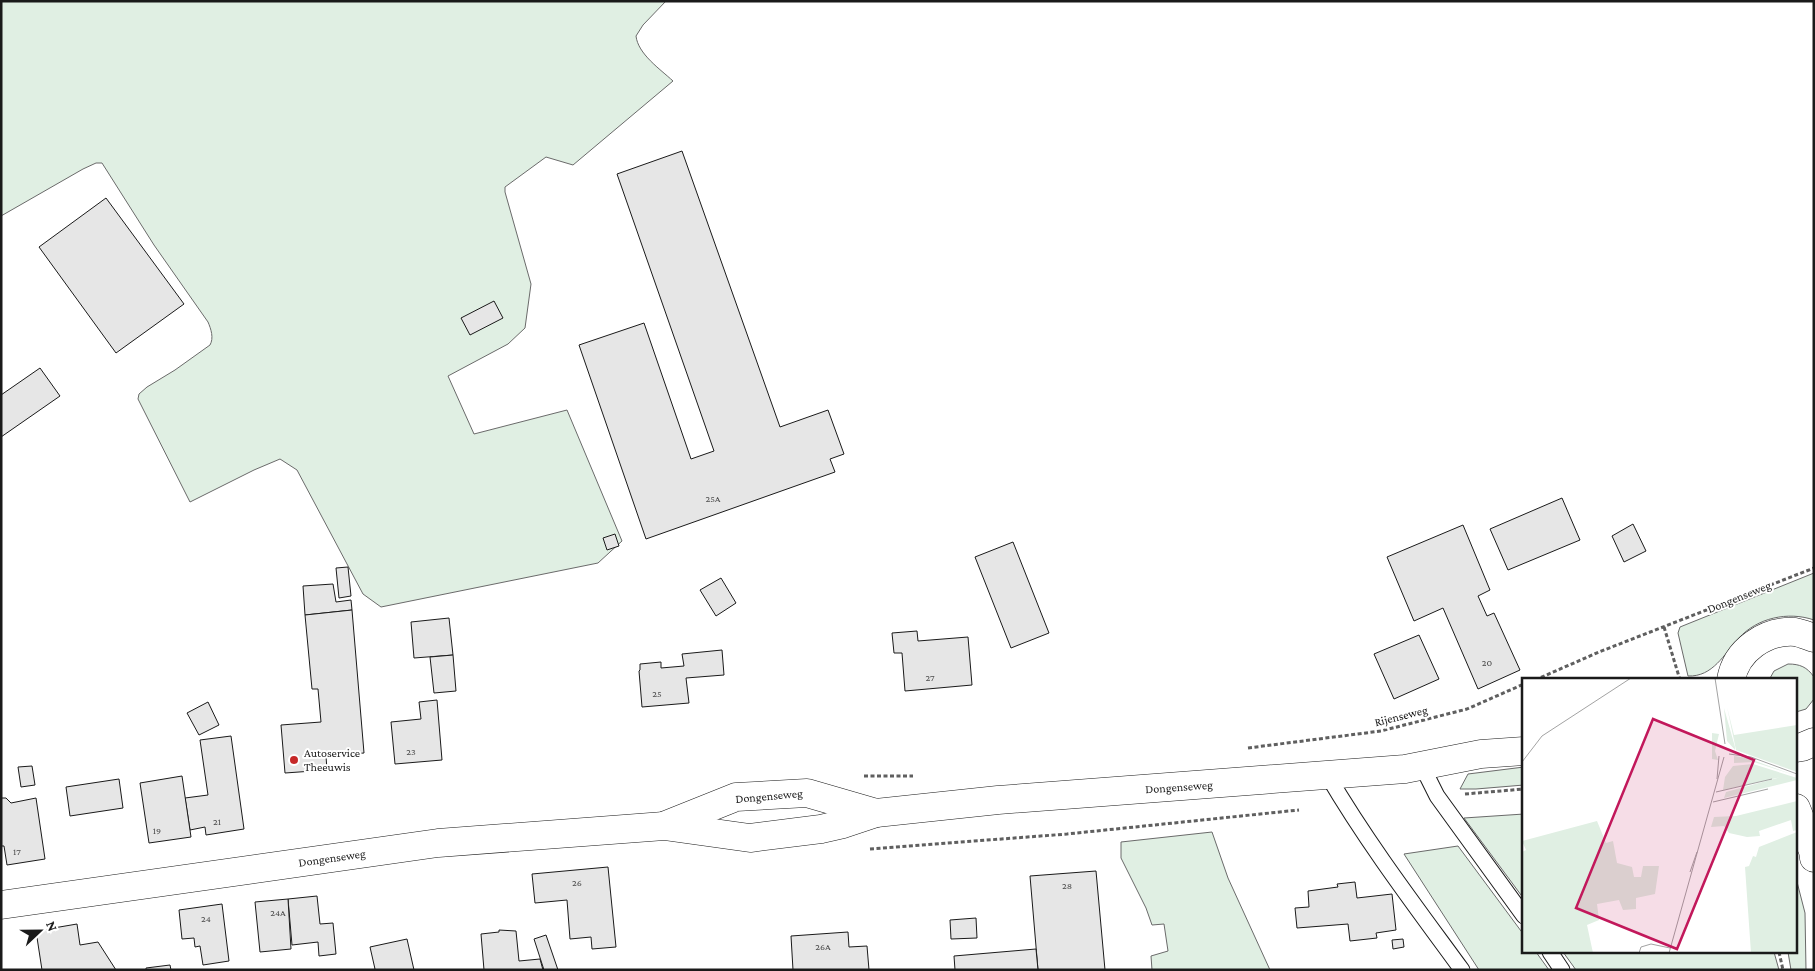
<svg xmlns="http://www.w3.org/2000/svg" width="1815" height="971" viewBox="0 0 1815 971" font-family="'Crimson Pro',serif">
<rect width="100%" height="100%" fill="#fff"/>
<g fill="#e0efe3" stroke="#6a6a6a">
<path d="M 1,1 L 666,1 L 643,25 L 636,36 C 638,54 660,69 673,81 L 573,165 L 546,157 L 505,187 L 505,192 L 531,284 L 525,328 L 508,344 L 448,376 L 474,434 L 567,410 L 622,541 L 598,563 L 381,607 L 363,594 L 297,470 L 280,459 L 254,470 L 190,502 L 138,399 L 139,394 L 147,387 L 175,370 L 210,345 C 214,338 211,329 208,322 L 154,245 L 102,163 L 96,163 L 83,169 L 1,216 Z"/>
<path d="M 1814,573 L 1814,620 C 1788,611 1757,618 1739,638 C 1724,654 1713,677 1688,676 L 1678,633 L 1680,627 Z"/>
<path d="M 1788,664 C 1800,664 1807,667 1814,677 L 1814,699 L 1806,709 L 1796,712 L 1796,680 L 1769,680 L 1774,671 Z"/>
<path d="M 1524,767 L 1524,785 L 1476,789 L 1460,789 L 1468,774 Z"/>
<path d="M 1524,814 L 1524,899 L 1464,818 Z"/>
<path d="M 1212,832 L 1228,878 L 1270,970 L 1152,970 L 1151,956 L 1168,951 L 1164,924 L 1152,925 L 1146,908 L 1121,858 L 1121,842 Z"/>
<path d="M 1458,846 L 1524,935 L 1524,952 L 1536,952 L 1549,970 L 1479,970 L 1404,854 Z"/>
<path d="M 1796,878 L 1805,913 L 1806,970 L 1791,970 L 1788,952 L 1796,952 Z"/>
<path d="M 1563,952 L 1774,952 L 1779,970 L 1576,970 Z"/>
</g>
<g fill="#e6e6e6" stroke="#1a1a1a">
<path d="M 682,151 L 780,427 L 828,410 L 844,454 L 830,459 L 835,472 L 646,539 L 579,345 L 644,323 L 691,459 L 714,451 L 617,174 Z"/>
<path d="M 106,198 L 184,304 L 116,353 L 39,247 Z"/>
<path d="M 494,301 L 503,318 L 470,335 L 461,318 Z"/>
<path d="M 40,368 L 60,396 L 1,437 L 1,395 Z"/>
<path d="M 1562,498 L 1580,540 L 1508,570 L 1490,529 Z"/>
<path d="M 1633,524 L 1646,551 L 1624,562 L 1612,536 Z"/>
<path d="M 1463,525 L 1490,590 L 1478,596 L 1487,616 L 1494,613 L 1520,670 L 1478,689 L 1443,608 L 1414,621 L 1387,557 Z"/>
<path d="M 615,534 L 619,546 L 607,550 L 603,538 Z"/>
<path d="M 1013,542 L 1049,633 L 1011,648 L 975,557 Z"/>
<path d="M 348,567 L 351,596 L 339,598 L 336,568 Z"/>
<path d="M 721,578 L 736,603 L 716,616 L 700,590 Z"/>
<path d="M 333,584 L 336,602 L 351,600 L 352,610 L 305,615 L 303,586 Z"/>
<path d="M 352,610 L 364,753 L 326,756 L 327,770 L 285,773 L 281,725 L 321,722 L 318,689 L 312,689 L 305,615 Z"/>
<path d="M 449,618 L 453,655 L 414,658 L 411,622 Z"/>
<path d="M 917,631 L 918,641 L 968,637 L 972,685 L 905,691 L 902,653 L 894,653 L 892,633 Z"/>
<path d="M 1419,635 L 1439,679 L 1394,699 L 1374,654 Z"/>
<path d="M 722,650 L 724,675 L 686,678 L 689,703 L 642,707 L 639,671 L 640,670 L 640,664 L 661,662 L 661,668 L 684,666 L 682,654 Z"/>
<path d="M 453,655 L 456,691 L 434,693 L 430,657 Z"/>
<path d="M 437,700 L 442,760 L 395,764 L 391,722 L 421,719 L 419,702 Z"/>
<path d="M 208,702 L 219,725 L 199,735 L 187,713 Z"/>
<path d="M 231,736 L 244,829 L 206,835 L 205,827 L 190,830 L 185,798 L 208,795 L 200,740 Z"/>
<path d="M 32,766 L 35,785 L 21,787 L 18,767 Z"/>
<path d="M 182,776 L 191,837 L 149,843 L 140,783 Z"/>
<path d="M 119,779 L 123,808 L 70,816 L 66,787 Z"/>
<path d="M 1,798 L 6,798 L 11,803 L 36,798 L 45,859 L 7,865 L 4,846 L 1,846 Z"/>
<path d="M 608,867 L 616,947 L 592,949 L 591,937 L 570,939 L 567,900 L 535,903 L 532,874 Z"/>
<path d="M 1096,871 L 1105,970 L 1038,970 L 1030,876 Z"/>
<path d="M 1355,882 L 1357,898 L 1392,894 L 1396,930 L 1376,933 L 1377,938 L 1350,941 L 1348,924 L 1297,928 L 1295,908 L 1309,907 L 1308,891 L 1338,887 L 1337,884 Z"/>
<path d="M 317,896 L 320,924 L 333,923 L 336,954 L 319,956 L 318,942 L 292,945 L 288,899 Z"/>
<path d="M 288,899 L 291,949 L 260,952 L 255,902 Z"/>
<path d="M 222,904 L 229,961 L 203,965 L 200,946 L 195,947 L 194,938 L 182,939 L 179,910 Z"/>
<path d="M 976,918 L 977,938 L 951,939 L 950,920 Z"/>
<path d="M 77,924 L 80,945 L 98,942 L 116,970 L 42,970 L 36,931 Z"/>
<path d="M 499,930 L 516,931 L 519,961 L 540,959 L 543,970 L 484,970 L 481,934 L 499,932 Z"/>
<path d="M 848,932 L 849,947 L 867,946 L 869,970 L 793,970 L 791,936 Z"/>
<path d="M 546,935 L 558,970 L 544,970 L 534,939 Z"/>
<path d="M 407,939 L 414,970 L 373,970 L 375,969 L 370,947 Z"/>
<path d="M 1403,939 L 1404,947 L 1393,949 L 1392,940 Z"/>
<path d="M 1036,949 L 1038,970 L 955,970 L 954,956 Z"/>
<path d="M 170,965 L 171,970 L 146,970 L 146,968 Z"/>
</g>
<g fill="none" stroke-linecap="round" stroke-linejoin="round">
<defs>
<g id="lane">
<path d="M 1422,766 L 1437,796 L 1524,916"/>
<path d="M 1328,776 C 1368,844 1416,907 1462,970"/>
<path d="M 1550,952 L 1562,970"/>
</g>
<g id="secondary">
<path d="M 1731,680 C 1736,650 1766,630 1795,632 C 1801,633 1808,636 1814,638"/>
<path d="M 1796,748 L 1802,747 L 1814,742"/>
<path d="M 1796,808 L 1813,851 L 1814,858"/>
<path d="M 666,825 L 736,797 L 807,793 L 876,813"/>
<path d="M 1,905 L 438,843 L 664,826 L 750,838 L 821,829 L 843,824 L 876,813 L 998,800 L 1405,769 L 1481,754 L 1524,751"/>
</g>
</defs>
<use href="#lane" stroke="#1a1a1a" stroke-width="17"/>
<use href="#secondary" stroke="#1a1a1a" stroke-width="29"/>
<g stroke="#5f5f5f" stroke-width="3" stroke-dasharray="4 2.5" stroke-linecap="butt">
<path d="M 1664,627 L 1680,680"/>
<path d="M 1535,680 L 1599,652 L 1814,568"/>
<path d="M 1248,748 L 1381,731 L 1467,709 L 1524,684"/>
<path d="M 864,776 L 913,776"/>
<path d="M 1465,794 L 1524,789"/>
<path d="M 870,849 L 1067,834 L 1299,810"/>
<path d="M 1779,952 L 1783,970"/>
</g>
<use href="#lane" stroke="#fff" stroke-width="15"/>
<use href="#secondary" stroke="#fff" stroke-width="28"/>
</g>
<circle fill="#c62828" stroke="#fff" stroke-width="2" cx="294" cy="760" r="5"/>
<g text-anchor="middle" dominant-baseline="central" stroke-width="4" stroke-linejoin="round" paint-order="stroke">
<g font-size="10" fill="#4d4d4d">
<text x="713" y="498">25A</text>
<text x="1487" y="662">20</text>
<text x="930" y="677">27</text>
<text x="657" y="693">25</text>
<text x="411" y="751">23</text>
<text x="217" y="821">21</text>
<text x="157" y="830">19</text>
<text x="17" y="851">17</text>
<text x="577" y="882">26</text>
<text x="1067" y="885">28</text>
<text x="278" y="912">24A</text>
<text x="206" y="918">24</text>
<text x="823" y="946">26A</text>
</g>
<g font-size="12" fill="#1a1a1a" stroke="#fff">
<text transform="translate(1739 597) rotate(-22)">Dongenseweg</text>
<text transform="translate(1401 716) rotate(-14)">Rijenseweg</text>
<text transform="translate(1179 787) rotate(-4)">Dongenseweg</text>
<text transform="translate(769 796) rotate(-5)">Dongenseweg</text>
<text transform="translate(332 858) rotate(-8)">Dongenseweg</text>
</g>
<g font-size="12" fill="#1a1a1a" stroke="#fff" text-anchor="start">
<text x="304" y="753">Autoservice<tspan x="304" dy="14">Theeuwis</tspan></text>
</g>
</g>
<g transform="translate(1522 678)">
<rect width="275" height="275" fill="#fff"/>
<path d="M 205,29 L 212,57 L 275,47 L 275,94 L 214,72 ZM 202,30 L 213,69 L 213,72 L 205,63 ZM 190,55 L 197,56 L 193,73 L 196,82 L 190,81 ZM 212,78 L 225,80 L 275,98 L 232,84 L 212,85 ZM 231,86 L 275,100 L 275,102 L 202,120 L 204,114 L 259,99 L 201,112 L 203,99 L 211,88 ZM 275,123 L 275,152 L 271,153 L 269,142 L 237,153 L 238,158 L 225,159 L 207,155 L 202,148 L 189,149 L 192,139 L 214,138 ZM 75,143 L 84,165 L 91,163 L 95,185 L 110,189 L 112,199 L 119,199 L 121,188 L 137,188 L 133,216 L 114,220 L 114,231 L 101,232 L 97,222 L 75,226 L 77,242 L 65,247 L 71,275 L 0,275 L 0,174 L 4,172 L 0,163 ZM 275,154 L 275,275 L 229,275 L 223,189 L 227,188 L 231,178 L 234,179 L 237,169 Z" fill="#e0efe3"/>
<path fill="none" stroke="#a3a3a3" stroke-width="1" d="M 193,0 L 203,66M 207,76 L 229,79 L 275,96M 0,84 L 20,58 L 109,0M 195,101 L 197,78M 194,114 L 250,101M 191,124 L 246,111M 168,194 L 175,174M 117,275 L 119,269 L 129,266 L 148,270M 147,275 L 202,79"/>
<path fill="#c2185b" fill-opacity="0.15" stroke="#c2185b" stroke-width="2.5" d="M 131,41 L 232,82 L 155,271 L 54,230 Z"/>
<rect width="275" height="275" fill="none" stroke="#1a1a1a" stroke-width="2.5"/>
</g>
<rect width="1815" height="971" fill="none" stroke="#1a1a1a" stroke-width="5"/>
<g transform="translate(40 931) rotate(68)" stroke="#ffffff" stroke-width="4" paint-order="stroke">
<path d="M0-4L9 19L0 12L-9 19Z" fill="#1a1a1a"/>
<text y="-8" font-size="14" font-weight="bold" text-anchor="middle" fill="#1a1a1a">N</text>
</g>
</svg>
